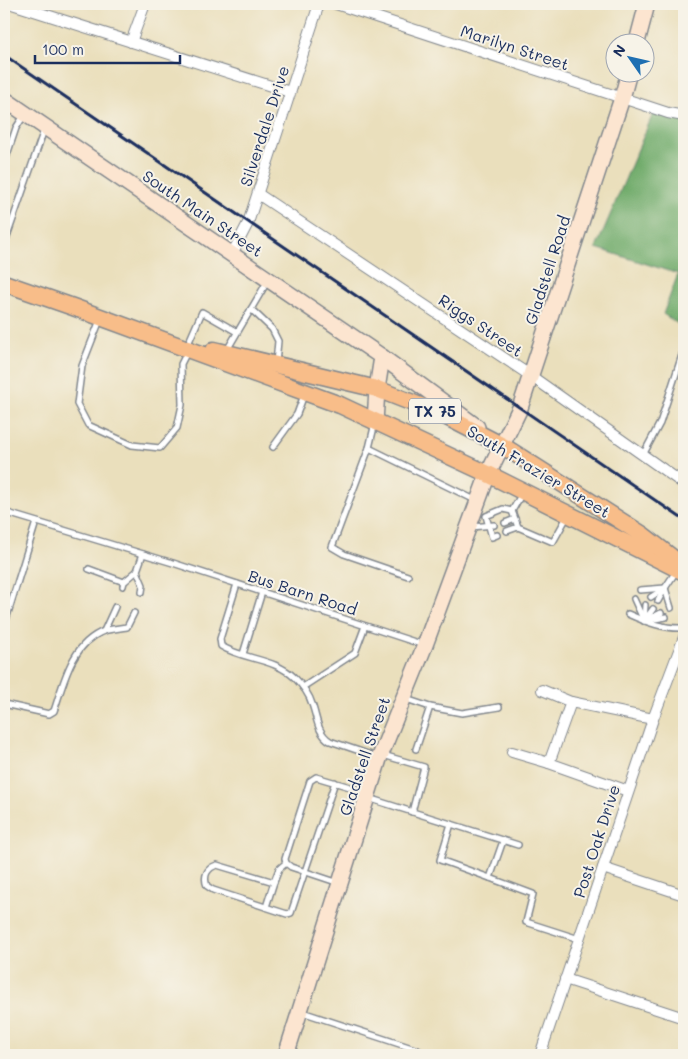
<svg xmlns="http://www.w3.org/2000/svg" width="688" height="1059" viewBox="0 0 688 1059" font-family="Mali,sans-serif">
<rect width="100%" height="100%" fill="#f7f3e8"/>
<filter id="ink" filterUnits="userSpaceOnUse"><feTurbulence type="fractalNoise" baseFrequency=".02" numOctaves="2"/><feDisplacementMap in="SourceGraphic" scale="10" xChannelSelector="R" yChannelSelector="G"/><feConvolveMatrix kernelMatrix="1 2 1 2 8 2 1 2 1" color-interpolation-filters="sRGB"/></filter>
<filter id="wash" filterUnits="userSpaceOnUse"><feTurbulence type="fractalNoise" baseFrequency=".0096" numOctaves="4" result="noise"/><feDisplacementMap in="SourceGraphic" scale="20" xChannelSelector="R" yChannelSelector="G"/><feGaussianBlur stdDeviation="1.12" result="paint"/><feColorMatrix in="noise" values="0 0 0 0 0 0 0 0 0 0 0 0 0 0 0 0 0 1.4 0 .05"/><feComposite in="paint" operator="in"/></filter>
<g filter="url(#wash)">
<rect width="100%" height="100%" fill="#eadfbc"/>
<path fill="#6eaa69" stroke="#446c64" d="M 655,109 L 684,115 L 684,328 L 663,314 L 678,274 L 596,248 Z"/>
</g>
<g filter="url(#ink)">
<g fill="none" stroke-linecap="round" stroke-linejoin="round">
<defs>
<g id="lane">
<path d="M 4,164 L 16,128 L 25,114"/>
<path d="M 4,245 L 44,130"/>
<path d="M 251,309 L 272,329 L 278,341 L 276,363"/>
<path d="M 100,320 L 82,366 L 77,404 L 88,425 L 132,445 L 160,448 L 177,428 L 182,405 L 181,364 L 187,352"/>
<path d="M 188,344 L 202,312 L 237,332"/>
<path d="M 227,350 L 267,282"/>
<path d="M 375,423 L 369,448 L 477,501"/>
<path d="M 273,447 L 297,414 L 304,395"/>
<path d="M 369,448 L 332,547 L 344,554 L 408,576"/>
<path d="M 643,455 L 660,423 L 684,349"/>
<path d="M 521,495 L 512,511 L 518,527 L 553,542 L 567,517"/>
<path d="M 4,512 L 173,563 L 424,645"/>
<path d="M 505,523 L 515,519"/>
<path d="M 471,527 L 494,525"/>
<path d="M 507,531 L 518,527"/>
<path d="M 497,535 L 492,537 L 486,516 L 503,509 L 512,511"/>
<path d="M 89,569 L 124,582"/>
<path d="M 237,584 L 220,639 L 221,646 C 244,660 275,658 295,678 C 302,685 309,694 312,704 C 317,717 317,733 330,741 L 377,757"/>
<path d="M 123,586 L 124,582 L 137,571"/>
<path d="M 665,588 L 677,570"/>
<path d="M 640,590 L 665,588 L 671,608"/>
<path d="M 142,592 L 143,585 L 137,571 L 143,554"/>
<path d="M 651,597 L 665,588 L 658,601"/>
<path d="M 634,599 L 644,621 L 666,617"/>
<path d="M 645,605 L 644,621 L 653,609"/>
<path d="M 628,614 C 646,622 664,629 684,628"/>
<path d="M 651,618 L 661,613"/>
<path d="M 4,626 L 36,522"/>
<path d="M 104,631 L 115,607"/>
<path d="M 243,654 L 262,592"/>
<path d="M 303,687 L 355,653 L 365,626"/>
<path d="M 406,699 L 430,707 L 416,749"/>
<path d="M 4,704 L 49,714 L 54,711 C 64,682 71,644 104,631 C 111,629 120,628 127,627 L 134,613"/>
<path d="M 430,707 L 462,713 L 499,707"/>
<path d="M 383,755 L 424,767 L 412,812"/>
<path d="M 335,782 L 291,913 L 287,914 L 213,890 L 207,886 C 203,876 207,868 217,865 L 274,882 L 279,869 L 286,863 L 285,859 L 310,781 L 316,777 L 367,792"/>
<path d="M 368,798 L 518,845"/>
<path d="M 451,824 L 440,860 L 490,878"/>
<path d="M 503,841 L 490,878 L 533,894 L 526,922 L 579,939"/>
<path d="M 286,863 L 291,867 L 339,883"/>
<path d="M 266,907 L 274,882"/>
<path d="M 302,1012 L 418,1050"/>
</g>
<g id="street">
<path d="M 12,4 L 290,92"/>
<path d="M 336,4 L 668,113 L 684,116"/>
<path d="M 131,42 L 145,4"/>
<path d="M 258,194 L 531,376 L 684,484"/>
<path d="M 232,254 L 248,223 L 319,4"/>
<path d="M 542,690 L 571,702 L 653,719"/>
<path d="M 512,752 L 549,763 L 628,791"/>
<path d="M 549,763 L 571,702"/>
<path d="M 603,868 L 684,895"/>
<path d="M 565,979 L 684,1018"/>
<path d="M 540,1055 L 653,719 L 684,637"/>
</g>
<g id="secondary">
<path d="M 637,42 L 647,4"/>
<path d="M 4,99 L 382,357 L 377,389 L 375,422"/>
<path d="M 382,357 L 477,427"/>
<path d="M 286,1055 L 379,759 L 425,645 L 488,474 L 520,408 L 622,98 L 629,72"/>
</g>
<g id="primary">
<path d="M 4,283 L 73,307 L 340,405 L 488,474 L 684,572"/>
<path d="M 214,350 L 377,389 L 441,414 L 503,446 L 643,535 L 674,559"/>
</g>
</defs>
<use href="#lane" stroke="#82878d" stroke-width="8"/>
<use href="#street" stroke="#82878d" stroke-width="12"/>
<use href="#secondary" stroke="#82878d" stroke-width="18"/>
<use href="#primary" stroke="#82878d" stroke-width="19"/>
<use href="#lane" stroke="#fff" stroke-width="5"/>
<use href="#street" stroke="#fff" stroke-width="10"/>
<use href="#secondary" stroke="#fce5d0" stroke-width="15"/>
<use href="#primary" stroke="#f8bd89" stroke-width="16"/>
<path stroke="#1b2f5e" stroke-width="3" d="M 4,55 L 684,520"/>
</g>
</g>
<g text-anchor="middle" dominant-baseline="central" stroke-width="4" stroke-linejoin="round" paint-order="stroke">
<rect fill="#f7f3e8" stroke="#5d6a87" stroke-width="1" x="409" y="398.5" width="52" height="25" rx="4"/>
<g font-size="15" font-weight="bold" fill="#1b2f5e">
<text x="435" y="411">TX 75</text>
</g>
<g font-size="16" fill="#1b2f5e" stroke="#f7f3e8">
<text transform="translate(515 47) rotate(18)">Marilyn Street</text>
<text transform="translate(264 126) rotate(-72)">Silverdale Drive</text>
<text transform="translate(203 213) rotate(34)">South Main Street</text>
<text transform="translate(547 270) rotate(-72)">Gladstell Road</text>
<text transform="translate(481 325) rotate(34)">Riggs Street</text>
<text transform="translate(539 471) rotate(31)">South Frazier Street</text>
<text transform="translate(303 592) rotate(18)">Bus Barn Road</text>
<text transform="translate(364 756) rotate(-71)">Gladstell Street</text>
<text transform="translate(596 841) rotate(-72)">Post Oak Drive</text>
</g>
</g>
<rect width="688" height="1059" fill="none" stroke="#f7f3e8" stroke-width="20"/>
<g transform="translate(630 58) rotate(304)"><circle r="24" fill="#f7f3e8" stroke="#9fa5b1"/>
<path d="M0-4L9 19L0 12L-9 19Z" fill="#1f6fb2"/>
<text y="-8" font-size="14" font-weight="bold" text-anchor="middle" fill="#1b2f5e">N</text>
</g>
<path d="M35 55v8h145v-8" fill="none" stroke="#1b2f5e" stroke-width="2.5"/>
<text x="42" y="55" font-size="15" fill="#1b2f5e" stroke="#f7f3e8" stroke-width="4" paint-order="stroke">100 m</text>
</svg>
